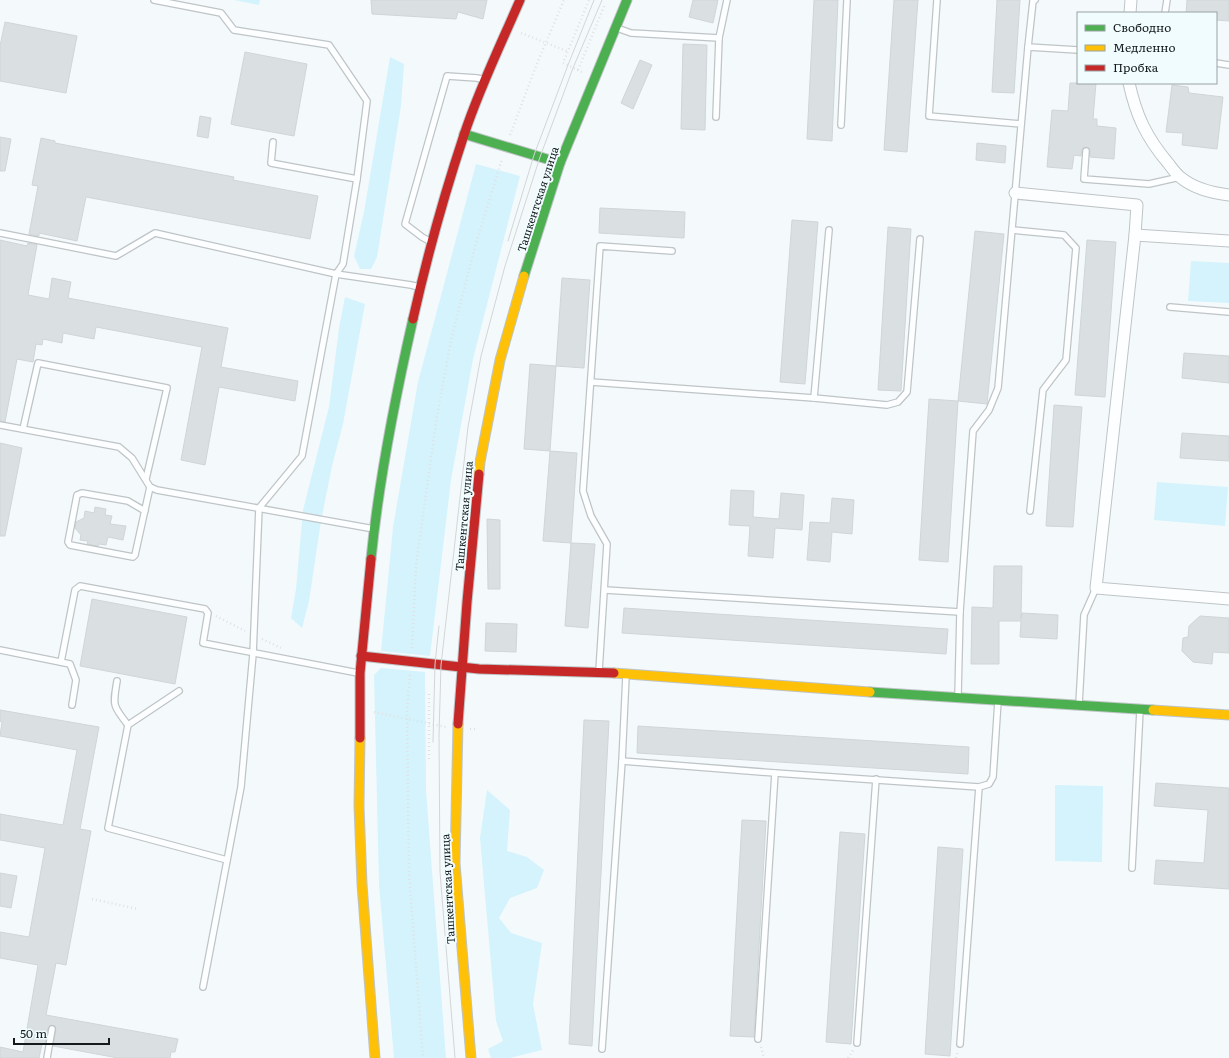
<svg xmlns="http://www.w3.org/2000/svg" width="1229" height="1058" viewBox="0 0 1229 1058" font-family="Literata,serif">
<rect width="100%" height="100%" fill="#f4fafc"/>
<g fill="#d4f3fc">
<path d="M 234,0 L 260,0 L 259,5 Z"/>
<path d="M 390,57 L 404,64 L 401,106 L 377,257 L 371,269 L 360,269 L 354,256 L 364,212 Z"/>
<path d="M 476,164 L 520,176 L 473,359 L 451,480 L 430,656 L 381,651 L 393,527 L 418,382 Z"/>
<path d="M 1191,261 L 1229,263 L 1229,303 L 1188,301 Z"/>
<path d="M 345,297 L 365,304 L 343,424 L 332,466 L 321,521 L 309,601 L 302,628 L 291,618 L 296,589 L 303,510 L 329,407 L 339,328 Z"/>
<path d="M 1157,482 L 1228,487 L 1225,526 L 1154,520 Z"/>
<path d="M 381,668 L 425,672 L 426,790 L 446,1058 L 394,1058 L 379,885 L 374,675 Z"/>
<path d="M 1055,785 L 1103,786 L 1102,862 L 1055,861 Z"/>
<path d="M 487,790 L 510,810 L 507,851 L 527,857 L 544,870 L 537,888 L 510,898 L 499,918 L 511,933 L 542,943 L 533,1004 L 542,1050 L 510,1058 L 491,1058 L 488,1049 L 503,1041 L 496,1021 L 480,838 Z"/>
</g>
<g fill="#dae0e2" stroke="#d0d5d7">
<path d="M 371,0 L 487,0 L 483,19 L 458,12 L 456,19 L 372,14 Z"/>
<path d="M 693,0 L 718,0 L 713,23 L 689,17 Z"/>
<path d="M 814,0 L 838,0 L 832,141 L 807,139 Z"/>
<path d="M 894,0 L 918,0 L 907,152 L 884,150 Z"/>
<path d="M 997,0 L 1020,0 L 1014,93 L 992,92 Z"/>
<path d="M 1187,0 L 1229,0 L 1229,21 L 1216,20 L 1216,13 L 1186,13 Z"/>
<path d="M 5,22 L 77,36 L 66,93 L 0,81 L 0,46 Z"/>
<path d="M 683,44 L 707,45 L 705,130 L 681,129 Z"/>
<path d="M 245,52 L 307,64 L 294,136 L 234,125 L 231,124 Z"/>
<path d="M 640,60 L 652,65 L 633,109 L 621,103 Z"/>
<path d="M 1070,83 L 1096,83 L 1093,119 L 1097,119 L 1097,126 L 1116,128 L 1114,159 L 1090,157 L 1090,150 L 1086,147 L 1082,149 L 1081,156 L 1074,155 L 1072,169 L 1047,167 L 1052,110 L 1068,111 Z"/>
<path d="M 1172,85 L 1188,87 L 1189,93 L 1223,97 L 1217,149 L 1182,145 L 1183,133 L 1166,132 Z"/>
<path d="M 200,116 L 211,118 L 208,138 L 197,136 Z"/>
<path d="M 0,137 L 11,139 L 5,171 L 0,171 Z"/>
<path d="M 41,138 L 55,141 L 55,143 L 234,177 L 233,180 L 318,196 L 310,239 L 86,197 L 77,241 L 39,233 L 39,236 L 29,234 L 38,186 L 32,185 Z"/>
<path d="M 977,143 L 1006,146 L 1005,163 L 976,160 Z"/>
<path d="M 600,208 L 685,212 L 684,238 L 599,233 Z"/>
<path d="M 792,220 L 818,222 L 805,384 L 780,382 Z"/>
<path d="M 888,227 L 911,229 L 901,391 L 878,390 Z"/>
<path d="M 975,231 L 1004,234 L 987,404 L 958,401 Z"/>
<path d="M 0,240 L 27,246 L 28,243 L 37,245 L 28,295 L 49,299 L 52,278 L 71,282 L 68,298 L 228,328 L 221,367 L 298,381 L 295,401 L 219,387 L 205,465 L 181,460 L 202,347 L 96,327 L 94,339 L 63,333 L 62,343 L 43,339 L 42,345 L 36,344 L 33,362 L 17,359 L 5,422 L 0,421 Z"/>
<path d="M 1087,240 L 1116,242 L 1105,397 L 1075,395 Z"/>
<path d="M 562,278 L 590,280 L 584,368 L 556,366 Z"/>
<path d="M 1184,353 L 1229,356 L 1229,383 L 1182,378 Z"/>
<path d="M 530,364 L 556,366 L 550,451 L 524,449 Z"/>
<path d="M 929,399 L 958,401 L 948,562 L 919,560 Z"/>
<path d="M 1054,405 L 1082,407 L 1073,527 L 1046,526 Z"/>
<path d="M 1182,433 L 1229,436 L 1229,461 L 1180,458 Z"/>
<path d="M 0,443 L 22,448 L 5,536 L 0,536 Z"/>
<path d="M 550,451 L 577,453 L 571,543 L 543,541 Z"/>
<path d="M 731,490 L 754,491 L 753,517 L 779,519 L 781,493 L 804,495 L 802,530 L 775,528 L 773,558 L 748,556 L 750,526 L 729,525 Z"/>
<path d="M 832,498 L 854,500 L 852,534 L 832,532 L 830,562 L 807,560 L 810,522 L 830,523 Z"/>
<path d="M 95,507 L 106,509 L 105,515 L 112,516 L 110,524 L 126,526 L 123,540 L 108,537 L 106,545 L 99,544 L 98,546 L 87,544 L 88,541 L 80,540 L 81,535 L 75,528 L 76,522 L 84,518 L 85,511 L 94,513 Z"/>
<path d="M 487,519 L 500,520 L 500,589 L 488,589 Z"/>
<path d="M 571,543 L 595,544 L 588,628 L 565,626 Z"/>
<path d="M 994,566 L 1022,566 L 1021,619 L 1022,613 L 1058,615 L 1057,639 L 1020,637 L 1021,621 L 999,621 L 999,664 L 971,664 L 972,607 L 993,608 Z"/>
<path d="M 92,599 L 187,617 L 175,684 L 80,666 Z"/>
<path d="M 624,608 L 948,629 L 946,654 L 622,633 Z"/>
<path d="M 1200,616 L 1229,618 L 1229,653 L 1213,652 L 1212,664 L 1193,662 L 1182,651 L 1183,638 L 1188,637 L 1189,626 Z"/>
<path d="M 486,623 L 517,624 L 516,652 L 485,651 Z"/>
<path d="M 0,710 L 99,727 L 80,829 L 91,831 L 66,965 L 56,963 L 46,1015 L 178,1039 L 175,1052 L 171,1052 L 170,1058 L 118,1058 L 53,1046 L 56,1029 L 55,1026 L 52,1025 L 48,1028 L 45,1044 L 42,1044 L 39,1058 L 0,1058 L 0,1047 L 23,1052 L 38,965 L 0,958 L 0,932 L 29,937 L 45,848 L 0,840 L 0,814 L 63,825 L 77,750 L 0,736 L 2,722 L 0,721 Z"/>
<path d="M 584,720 L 609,721 L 592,1046 L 569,1044 Z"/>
<path d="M 638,726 L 969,747 L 968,774 L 637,753 Z"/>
<path d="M 1156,783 L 1229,788 L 1229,889 L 1154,884 L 1156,860 L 1204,863 L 1208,810 L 1154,806 Z"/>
<path d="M 742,820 L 766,821 L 754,1037 L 730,1036 Z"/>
<path d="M 840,832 L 865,834 L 851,1044 L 826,1042 Z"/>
<path d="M 938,847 L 963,849 L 950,1056 L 925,1054 Z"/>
<path d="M 0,873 L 17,876 L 11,908 L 0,906 Z"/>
</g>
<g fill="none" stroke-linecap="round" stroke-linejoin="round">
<defs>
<g id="lane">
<path d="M 154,0 L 221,13 L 234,30 L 329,45 L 367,101 L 357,179 L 343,264 L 336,274 L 302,456 L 259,508 L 253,654 L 241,787 L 203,987"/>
<path d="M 937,0 L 929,116 L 1021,124"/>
<path d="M 1165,13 L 1167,0"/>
<path d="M 617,28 L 631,33 L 719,38"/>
<path d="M 1028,47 L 1078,50"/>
<path d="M 1216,63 L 1229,65"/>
<path d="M 716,117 L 719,38 L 727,0"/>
<path d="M 841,125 L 847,0"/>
<path d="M 273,142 L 271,163 L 357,179"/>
<path d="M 1086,151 L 1084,179 L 1149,184 L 1180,177"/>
<path d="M 1012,230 L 1064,235 L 1076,248 L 1066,360 L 1043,390 L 1030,511"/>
<path d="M 0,233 L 116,256 L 155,233 L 336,274 L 411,285 L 419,287"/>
<path d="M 431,242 L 422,237 L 405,224 L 447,76 L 477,78 L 485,80"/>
<path d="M 1170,307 L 1229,312"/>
<path d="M 591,382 L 814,398 L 887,405 L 898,402 L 907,392 L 920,239"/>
<path d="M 814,398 L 829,230"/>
<path d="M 0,425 L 119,447 L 132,458 L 150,487 L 157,490 L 374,529"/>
<path d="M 23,429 L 38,363 L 167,388 L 146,479"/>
<path d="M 145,511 L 128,501 L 82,493 L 77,495 L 68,542 L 70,545 L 133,557 L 135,555 L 150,487"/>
<path d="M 605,590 L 960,612"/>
<path d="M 0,650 L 70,664 L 76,680 L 72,705"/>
<path d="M 61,662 L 75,590 L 80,586 L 205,609 L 208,613 L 203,643 L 358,673"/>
<path d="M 599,671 L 607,544 L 591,516 L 583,491 L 600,246 L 672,251"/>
<path d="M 117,681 C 113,705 112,705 128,725"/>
<path d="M 179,691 L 128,725 L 108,828 L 227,860"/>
<path d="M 958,696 L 960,612 L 973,431 L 989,410 L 998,388 L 1028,47 L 1033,1 L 1035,0"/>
<path d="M 1079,704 L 1084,615 L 1096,588"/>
<path d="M 622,761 L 775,773 L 979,787 L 989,784 L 993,777 L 998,701"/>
<path d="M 1132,868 L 1140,710"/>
<path d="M 758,1039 L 775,773"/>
<path d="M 857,1043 L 876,779"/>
<path d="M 960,1044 L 979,787"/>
<path d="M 602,1049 L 622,761 L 626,676"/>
<path d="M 47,1058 L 52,1029"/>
</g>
<g id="street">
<path d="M 1130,13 L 1131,0"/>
<path d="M 1129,83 C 1136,115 1146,137 1168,163 C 1172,168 1175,173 1180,177 C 1193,188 1212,193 1229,195"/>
<path d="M 1015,193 L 1137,205 L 1135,235 L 1096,588 L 1229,599"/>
<path d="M 1135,235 L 1229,241"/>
</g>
<g id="fast">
<path d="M 464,134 L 560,163"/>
<path d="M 524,276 L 560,163 L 627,0"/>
<path d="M 371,559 C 379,478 395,398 413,319"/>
<path d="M 870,692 L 1153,710"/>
</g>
<g id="slow">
<path d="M 479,474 L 480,462 L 500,360 L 524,276"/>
<path d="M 614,673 L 870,692"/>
<path d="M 1153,710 L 1229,715"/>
<path d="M 458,724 L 455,863 L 471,1058"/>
<path d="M 360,738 L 359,806 L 362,884 L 375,1058"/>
</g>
<g id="jam">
<path d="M 413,319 C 427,257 444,195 464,135 C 479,89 501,44 520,0"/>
<path d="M 361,656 L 479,669 L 614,673"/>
<path d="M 458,724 L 467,602 L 479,474"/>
<path d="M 360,738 L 360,673 L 371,559"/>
</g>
</defs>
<use href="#lane" stroke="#bfc4c6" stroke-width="8"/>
<use href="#street" stroke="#bfc4c6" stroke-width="13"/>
<use href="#fast" stroke="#bfc4c6" stroke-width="11"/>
<use href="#slow" stroke="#bfc4c6" stroke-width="11"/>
<use href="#jam" stroke="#bfc4c6" stroke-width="11"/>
<g stroke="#e0e1e2" stroke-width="2.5" stroke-dasharray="1 3" stroke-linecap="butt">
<path d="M 521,33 L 569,52"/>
<path d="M 578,70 L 605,4"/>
<path d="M 582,72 L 563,63 L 589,0"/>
<path d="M 510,135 L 538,61 L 564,0"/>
<path d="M 216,616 L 245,631"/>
<path d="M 262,639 L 281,648"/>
<path d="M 412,648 L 416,565 L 437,416 L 451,340 L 474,250 L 502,159"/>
<path d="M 410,675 L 407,710 L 409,874 L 423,1058"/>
<path d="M 374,712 L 446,727"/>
<path d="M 470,729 L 477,729"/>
<path d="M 429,759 L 429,691"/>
<path d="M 92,899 L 138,909"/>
<path d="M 761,1047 L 764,1058"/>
<path d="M 848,1058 L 854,1049"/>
<path d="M 956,1058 L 958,1051"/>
</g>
<use href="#lane" stroke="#fdfeff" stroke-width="5.5"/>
<use href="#street" stroke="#fdfeff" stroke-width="11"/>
<use href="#fast" stroke="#4caf50" stroke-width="9"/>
<use href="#slow" stroke="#ffc107" stroke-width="9"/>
<use href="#jam" stroke="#c62828" stroke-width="9"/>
<g stroke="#d3d5d6" stroke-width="1">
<path d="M 508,241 L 534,155 L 568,65 L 594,0"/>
<path d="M 433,742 L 435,664 L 439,626"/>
<path d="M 455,1058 L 440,872 L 439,735 L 441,665 L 468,427 L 481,356 L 505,266 L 540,157 L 573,68 L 602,0"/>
</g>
</g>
<g text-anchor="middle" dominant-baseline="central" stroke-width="4" stroke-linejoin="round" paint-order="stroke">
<g font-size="11" fill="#141a1c" stroke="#f1fcff">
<text transform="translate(537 199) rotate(-72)">Ташкентская улица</text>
<text transform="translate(463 516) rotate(-85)">Ташкентская улица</text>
<text transform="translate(447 889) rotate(-93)">Ташкентская улица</text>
</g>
</g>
<rect x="1077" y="12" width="140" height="72" fill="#f1fcff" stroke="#99a2a4"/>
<rect x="1085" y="25" width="20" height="6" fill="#4caf50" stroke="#99a2a4"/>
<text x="1113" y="32" font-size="12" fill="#141a1c">Свободно</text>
<rect x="1085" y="45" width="20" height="6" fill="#ffc107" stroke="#99a2a4"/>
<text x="1113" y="52" font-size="12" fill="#141a1c">Медленно</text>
<rect x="1085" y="65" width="20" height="6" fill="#c62828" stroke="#99a2a4"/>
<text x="1113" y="72" font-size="12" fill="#141a1c">Пробка</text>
<path d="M14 1038v6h95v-6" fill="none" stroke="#141a1c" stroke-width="2"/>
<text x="20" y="1038" font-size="12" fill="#141a1c" stroke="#f1fcff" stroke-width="3" paint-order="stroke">50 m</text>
</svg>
